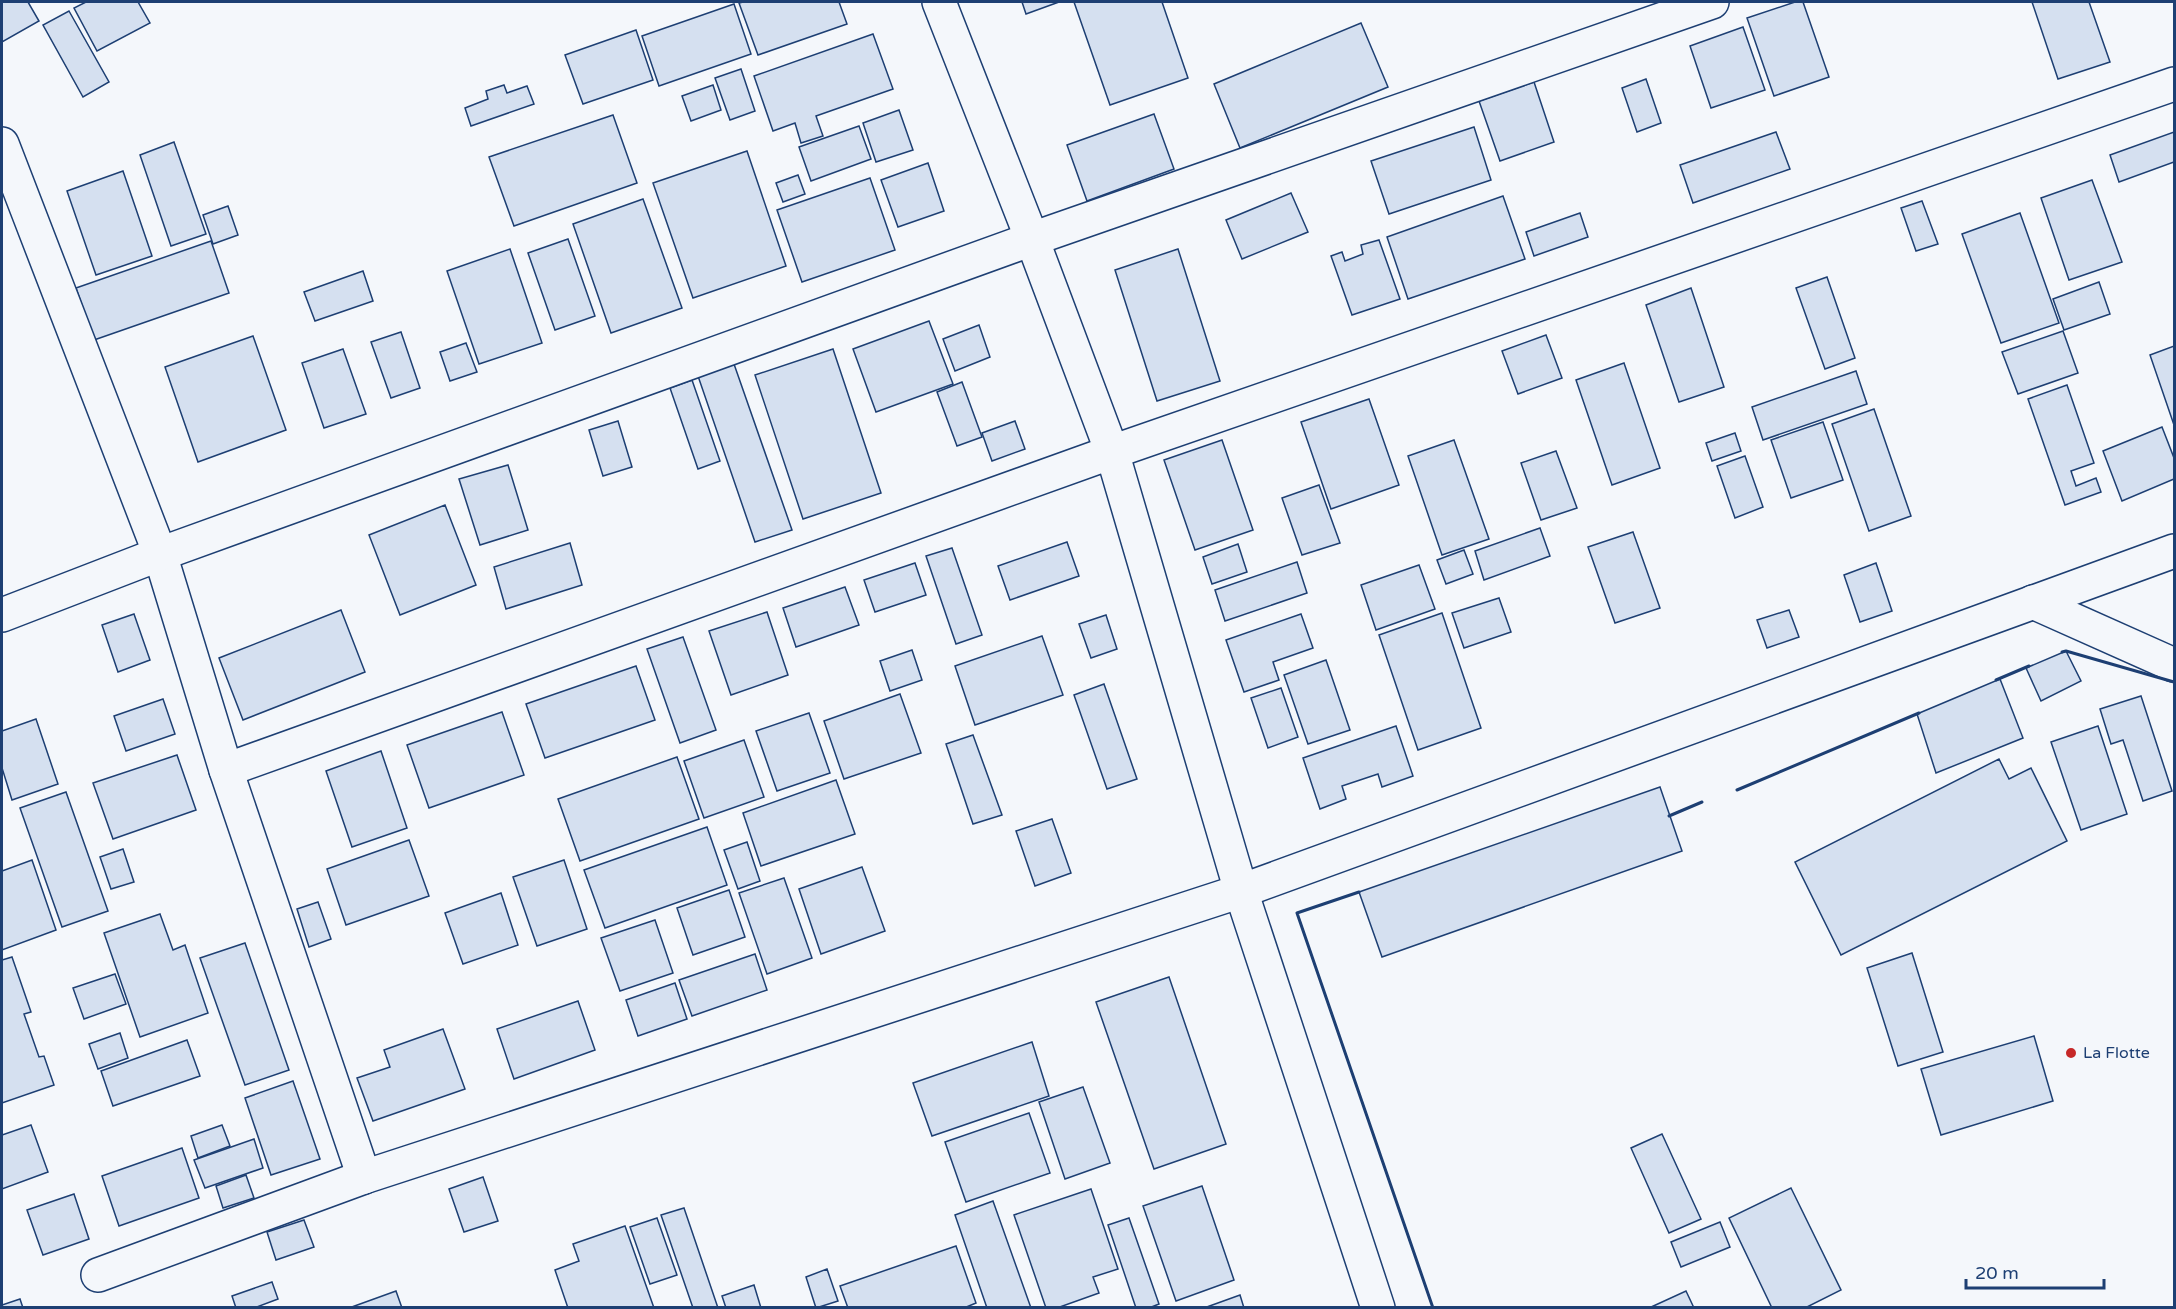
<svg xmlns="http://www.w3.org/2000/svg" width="2176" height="1309" viewBox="0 0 2176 1309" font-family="'Varela Round',sans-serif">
<rect width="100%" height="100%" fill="#f4f7fb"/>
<g fill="#d5e0f0" stroke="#1d3f73" stroke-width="1.5">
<path d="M 2,2 L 28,2 L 39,21 L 2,42 Z"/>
<path d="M 86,2 L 138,2 L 150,23 L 97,51 L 74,8 Z"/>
<path d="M 743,2 L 839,2 L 847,24 L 758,55 L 739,3 Z"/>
<path d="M 1022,2 L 1059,2 L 1026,14 Z"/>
<path d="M 1074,2 L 1162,2 L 1188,78 L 1110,105 Z"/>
<path d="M 1795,2 L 1803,2 L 1829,77 L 1774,96 L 1747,18 Z"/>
<path d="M 2032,2 L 2089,2 L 2110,62 L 2058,79 Z"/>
<path d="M 734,4 L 751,54 L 659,86 L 642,36 Z"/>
<path d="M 69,11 L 109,82 L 83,97 L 43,25 Z"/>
<path d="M 1361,23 L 1388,87 L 1240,148 L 1214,84 Z"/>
<path d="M 1743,27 L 1765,90 L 1711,108 L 1690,46 Z"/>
<path d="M 636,30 L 653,80 L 583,104 L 565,55 Z"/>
<path d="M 873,34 L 893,89 L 816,116 L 823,136 L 801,143 L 795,123 L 773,131 L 754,76 Z"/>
<path d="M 741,69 L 755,111 L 730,120 L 715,78 Z"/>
<path d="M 1646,79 L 1661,123 L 1637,132 L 1622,88 Z"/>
<path d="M 1534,82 L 1554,142 L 1500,161 L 1479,101 Z"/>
<path d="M 504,85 L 507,93 L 527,86 L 534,104 L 471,126 L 465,108 L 488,99 L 486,91 Z"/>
<path d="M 713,85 L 721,110 L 691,121 L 682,96 Z"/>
<path d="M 899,110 L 913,150 L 876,162 L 863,123 Z"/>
<path d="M 1154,114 L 1174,169 L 1087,201 L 1067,145 Z"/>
<path d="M 613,115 L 637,183 L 514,226 L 489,157 Z"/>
<path d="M 859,126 L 871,159 L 811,181 L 799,147 Z"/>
<path d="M 1474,127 L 1491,180 L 1389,214 L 1371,161 Z"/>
<path d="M 1776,132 L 1790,169 L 1693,203 L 1680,165 Z"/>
<path d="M 2174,132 L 2174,162 L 2119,182 L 2110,155 Z"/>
<path d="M 174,142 L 206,234 L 171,246 L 140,155 Z"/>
<path d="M 747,151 L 786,266 L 693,298 L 653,183 Z"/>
<path d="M 928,163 L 944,211 L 898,227 L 881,180 Z"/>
<path d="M 123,171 L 152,256 L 96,275 L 67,191 Z"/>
<path d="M 798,175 L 805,194 L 783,202 L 776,183 Z"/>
<path d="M 870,178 L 895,250 L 802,282 L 777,210 Z"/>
<path d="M 2092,180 L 2122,262 L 2069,280 L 2041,198 Z"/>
<path d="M 1291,193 L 1308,232 L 1242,259 L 1226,220 Z"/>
<path d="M 1503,196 L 1525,259 L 1408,299 L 1387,237 Z"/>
<path d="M 643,199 L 682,308 L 611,333 L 573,224 Z"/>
<path d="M 1922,201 L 1938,244 L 1916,251 L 1901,208 Z"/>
<path d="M 228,206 L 238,235 L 213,244 L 203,215 Z"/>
<path d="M 1580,213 L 1588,237 L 1534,256 L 1526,232 Z"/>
<path d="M 2020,213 L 2059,323 L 2001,343 L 1962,234 Z"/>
<path d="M 568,239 L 595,316 L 555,330 L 528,253 Z"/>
<path d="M 1379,240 L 1400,299 L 1352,315 L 1331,256 L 1342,252 L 1345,261 L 1363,254 L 1361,245 Z"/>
<path d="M 211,241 L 229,293 L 94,340 L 76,288 Z"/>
<path d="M 510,249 L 542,343 L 479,364 L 447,271 Z"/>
<path d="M 1178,249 L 1220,381 L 1157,401 L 1115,270 Z"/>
<path d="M 363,271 L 373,301 L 315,321 L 304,292 Z"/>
<path d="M 1827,277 L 1855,358 L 1825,369 L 1796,288 Z"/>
<path d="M 2099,282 L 2110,314 L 2064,330 L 2053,299 Z"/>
<path d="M 1691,288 L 1724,387 L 1679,402 L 1646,305 Z"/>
<path d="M 929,321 L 953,384 L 876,412 L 853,349 Z"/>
<path d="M 979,325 L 990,357 L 955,371 L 943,339 Z"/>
<path d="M 2063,331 L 2078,373 L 2018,394 L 2002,352 Z"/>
<path d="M 401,332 L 420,388 L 391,398 L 371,342 Z"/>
<path d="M 1546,335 L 1562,378 L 1518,394 L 1502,351 Z"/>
<path d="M 253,336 L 286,430 L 198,462 L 165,367 Z"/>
<path d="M 466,343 L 477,372 L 450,381 L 440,352 Z"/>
<path d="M 2174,346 L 2174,425 L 2150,355 Z"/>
<path d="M 343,349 L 366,414 L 324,428 L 302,363 Z"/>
<path d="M 833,349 L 881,493 L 803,519 L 755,375 Z"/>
<path d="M 1624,363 L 1660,468 L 1612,485 L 1576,380 Z"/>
<path d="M 734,364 L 792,530 L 755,542 L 698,376 Z"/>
<path d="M 1856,371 L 1867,404 L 1763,440 L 1752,407 Z"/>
<path d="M 692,380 L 720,461 L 698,469 L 670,388 Z"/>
<path d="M 962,382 L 982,437 L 957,446 L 937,392 Z"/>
<path d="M 2067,385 L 2094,463 L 2071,471 L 2076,486 L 2096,478 L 2101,492 L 2065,505 L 2028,399 Z"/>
<path d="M 1369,399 L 1399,485 L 1331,509 L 1301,422 Z"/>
<path d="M 1874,409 L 1911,516 L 1869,531 L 1832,424 Z"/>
<path d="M 618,421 L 632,467 L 603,476 L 589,430 Z"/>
<path d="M 1015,421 L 1025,449 L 992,461 L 982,433 Z"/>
<path d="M 1823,422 L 1843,480 L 1791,498 L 1771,440 Z"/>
<path d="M 2162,427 L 2174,458 L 2174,479 L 2122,501 L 2103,451 Z"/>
<path d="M 1735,433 L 1741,451 L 1712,461 L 1706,443 Z"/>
<path d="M 1222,440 L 1253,530 L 1195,550 L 1164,460 Z"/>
<path d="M 1454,440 L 1489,539 L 1442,555 L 1408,456 Z"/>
<path d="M 1556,451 L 1577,508 L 1541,520 L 1521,463 Z"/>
<path d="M 1745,456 L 1763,507 L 1735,518 L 1717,466 Z"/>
<path d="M 508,465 L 528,530 L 480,545 L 459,479 Z"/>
<path d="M 1319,485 L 1340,543 L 1302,555 L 1282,498 Z"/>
<path d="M 445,505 L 476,585 L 400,615 L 369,535 Z"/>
<path d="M 1540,528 L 1550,556 L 1484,580 L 1475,551 Z"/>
<path d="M 1633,532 L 1660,608 L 1615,623 L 1588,547 Z"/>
<path d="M 1067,542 L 1079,576 L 1010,600 L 998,566 Z"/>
<path d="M 570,543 L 582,585 L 506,609 L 494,567 Z"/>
<path d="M 1238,544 L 1247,572 L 1212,584 L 1203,557 Z"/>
<path d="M 952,548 L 982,635 L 956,644 L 926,556 Z"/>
<path d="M 1464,550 L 1473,574 L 1446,584 L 1437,560 Z"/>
<path d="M 1297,562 L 1307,593 L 1225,621 L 1215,590 Z"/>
<path d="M 915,563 L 926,595 L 875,612 L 864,580 Z"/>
<path d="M 1876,563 L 1892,611 L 1860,622 L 1844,575 Z"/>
<path d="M 1419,565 L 1435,609 L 1376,630 L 1361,585 Z"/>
<path d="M 845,587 L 859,625 L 796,647 L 783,608 Z"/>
<path d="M 1499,598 L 1511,632 L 1464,648 L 1452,613 Z"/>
<path d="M 341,610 L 365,672 L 243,720 L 219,658 Z"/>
<path d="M 1789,610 L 1799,637 L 1767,648 L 1757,620 Z"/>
<path d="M 767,612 L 788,675 L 731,695 L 709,631 Z"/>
<path d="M 1442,613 L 1481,728 L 1418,750 L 1379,635 Z"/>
<path d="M 134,614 L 150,660 L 118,672 L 102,625 Z"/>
<path d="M 1301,614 L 1313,648 L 1273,662 L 1279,680 L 1244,692 L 1226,640 Z"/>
<path d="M 1106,615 L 1117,649 L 1091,658 L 1079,624 Z"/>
<path d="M 1042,636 L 1063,695 L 975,725 L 955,666 Z"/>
<path d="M 683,637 L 716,730 L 680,743 L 647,649 Z"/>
<path d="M 912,650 L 922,680 L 890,691 L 880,661 Z"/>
<path d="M 2066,651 L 2081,681 L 2041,701 L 2026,668 Z"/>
<path d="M 1326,660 L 1350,730 L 1308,744 L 1284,675 Z"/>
<path d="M 636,666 L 655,720 L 545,758 L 526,704 Z"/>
<path d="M 2000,679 L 2023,738 L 1936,773 L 1917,714 Z"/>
<path d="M 1104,684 L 1137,779 L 1107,789 L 1074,695 Z"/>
<path d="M 1281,688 L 1298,737 L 1268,748 L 1251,698 Z"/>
<path d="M 900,694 L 921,753 L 844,779 L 824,721 Z"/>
<path d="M 2141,696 L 2172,791 L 2143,801 L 2123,740 L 2111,744 L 2100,709 Z"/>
<path d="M 163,699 L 175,734 L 126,751 L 114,716 Z"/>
<path d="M 502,712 L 524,775 L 429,808 L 407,745 Z"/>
<path d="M 809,713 L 830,773 L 777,791 L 756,731 Z"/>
<path d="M 36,719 L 58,784 L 12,800 L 2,768 L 2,731 Z"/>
<path d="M 1396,726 L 1413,776 L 1382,787 L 1378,774 L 1342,786 L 1346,799 L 1320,809 L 1303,758 Z"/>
<path d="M 2098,726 L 2127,814 L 2081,830 L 2051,742 Z"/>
<path d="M 973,735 L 1002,815 L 973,824 L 946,744 Z"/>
<path d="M 744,740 L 764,797 L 704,818 L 684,761 Z"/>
<path d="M 381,751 L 407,828 L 352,847 L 326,771 Z"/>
<path d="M 177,755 L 196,810 L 113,839 L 93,783 Z"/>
<path d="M 677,757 L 699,819 L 580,861 L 558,799 Z"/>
<path d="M 1999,759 L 2009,779 L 2031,768 L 2067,841 L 1841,955 L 1795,862 Z"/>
<path d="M 836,780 L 855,834 L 761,866 L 743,813 Z"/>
<path d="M 1660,787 L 1682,851 L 1382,957 L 1359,892 Z"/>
<path d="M 66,792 L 108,911 L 62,927 L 20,808 Z"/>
<path d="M 1052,819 L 1071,873 L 1035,886 L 1016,831 Z"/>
<path d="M 707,827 L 727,885 L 605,928 L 584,870 Z"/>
<path d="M 409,840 L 429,896 L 346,925 L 327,869 Z"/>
<path d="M 747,842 L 760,881 L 738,889 L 724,850 Z"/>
<path d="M 123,849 L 134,882 L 111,889 L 100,857 Z"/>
<path d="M 32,860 L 56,930 L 2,950 L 2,871 Z"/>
<path d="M 564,860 L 587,929 L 537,946 L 513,877 Z"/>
<path d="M 862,867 L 885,931 L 821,954 L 799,889 Z"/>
<path d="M 784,878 L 812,958 L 767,974 L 739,893 Z"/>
<path d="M 729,890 L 745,937 L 693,955 L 677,908 Z"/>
<path d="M 501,893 L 518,945 L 463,964 L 445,913 Z"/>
<path d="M 318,902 L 331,939 L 309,947 L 297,909 Z"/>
<path d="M 160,914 L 173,950 L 185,945 L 208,1013 L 140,1037 L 104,933 Z"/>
<path d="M 655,920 L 673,973 L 620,991 L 601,938 Z"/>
<path d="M 245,943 L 289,1070 L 245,1085 L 200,958 Z"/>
<path d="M 1912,953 L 1943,1052 L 1898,1066 L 1867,968 Z"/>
<path d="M 755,954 L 767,990 L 692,1016 L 679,980 Z"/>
<path d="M 12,957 L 31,1012 L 24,1014 L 39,1057 L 44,1056 L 54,1085 L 2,1103 L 2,960 Z"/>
<path d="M 115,974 L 126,1004 L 84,1019 L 73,988 Z"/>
<path d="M 1169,977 L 1226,1144 L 1154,1169 L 1096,1002 Z"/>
<path d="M 675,983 L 687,1019 L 638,1036 L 626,1000 Z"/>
<path d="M 578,1001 L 595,1050 L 514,1079 L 497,1029 Z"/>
<path d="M 443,1029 L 465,1089 L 373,1121 L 357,1078 L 390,1067 L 384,1050 Z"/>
<path d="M 120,1033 L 128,1058 L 98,1069 L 89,1044 Z"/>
<path d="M 2034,1036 L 2053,1101 L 1941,1135 L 1921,1069 Z"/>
<path d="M 187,1040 L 200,1076 L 113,1106 L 101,1071 Z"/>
<path d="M 1032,1042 L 1049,1096 L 932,1136 L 913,1083 Z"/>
<path d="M 293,1081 L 320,1159 L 271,1175 L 245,1098 Z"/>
<path d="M 1083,1087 L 1110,1163 L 1065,1179 L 1039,1102 Z"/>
<path d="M 1029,1113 L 1050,1173 L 966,1202 L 945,1142 Z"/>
<path d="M 31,1125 L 48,1172 L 2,1189 L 2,1135 Z"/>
<path d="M 222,1125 L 230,1146 L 198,1158 L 191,1136 Z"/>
<path d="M 1662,1134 L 1701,1219 L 1669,1233 L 1631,1148 Z"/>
<path d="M 254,1139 L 263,1168 L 205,1188 L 194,1160 Z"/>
<path d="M 182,1148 L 199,1198 L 119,1226 L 102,1176 Z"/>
<path d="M 246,1175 L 254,1198 L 223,1208 L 216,1186 Z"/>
<path d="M 483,1177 L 498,1221 L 464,1232 L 449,1189 Z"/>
<path d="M 1202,1186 L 1234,1280 L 1176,1301 L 1143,1206 Z"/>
<path d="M 1791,1188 L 1841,1290 L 1805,1308 L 1772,1308 L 1729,1218 Z"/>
<path d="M 1091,1189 L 1118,1269 L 1093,1277 L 1099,1293 L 1057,1308 L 1046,1308 L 1014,1215 Z"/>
<path d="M 74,1194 L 89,1239 L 43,1255 L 27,1210 Z"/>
<path d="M 993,1201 L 1031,1308 L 987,1308 L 955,1215 Z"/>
<path d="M 684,1208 L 718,1308 L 693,1308 L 661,1215 Z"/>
<path d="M 657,1218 L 677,1275 L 650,1284 L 630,1227 Z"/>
<path d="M 1129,1218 L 1159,1304 L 1149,1308 L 1136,1308 L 1108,1225 Z"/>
<path d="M 304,1220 L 314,1247 L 276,1260 L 267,1232 Z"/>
<path d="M 1720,1222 L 1730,1247 L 1681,1267 L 1671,1242 Z"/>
<path d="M 625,1226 L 654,1308 L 568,1308 L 555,1270 L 579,1261 L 573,1244 Z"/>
<path d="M 956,1246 L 976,1303 L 964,1308 L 848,1308 L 840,1286 Z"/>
<path d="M 827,1269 L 838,1301 L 816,1308 L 806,1277 Z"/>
<path d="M 272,1282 L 278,1299 L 254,1308 L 236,1308 L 232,1296 Z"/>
<path d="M 754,1285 L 761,1308 L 726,1308 L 722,1296 Z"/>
<path d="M 396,1291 L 402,1308 L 349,1308 Z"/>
<path d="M 1686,1291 L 1694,1308 L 1649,1308 Z"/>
<path d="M 1240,1295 L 1244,1308 L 1204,1308 Z"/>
<path d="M 20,1299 L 23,1308 L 2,1308 L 2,1305 Z"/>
</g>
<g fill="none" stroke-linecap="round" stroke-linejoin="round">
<defs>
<g id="street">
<path d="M 2,144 L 160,554 L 226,770 L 364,1177"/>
<path d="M 2033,602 L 2174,665"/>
<path d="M 2,615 L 160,554 L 1032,239 L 1712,2"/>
<path d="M 226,770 L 1112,452 L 2174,84"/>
<path d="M 98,1275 L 364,1177 L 1241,891 L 2174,551"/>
</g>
<path id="secondary" d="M 939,2 L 1032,239 L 1112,452 L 1241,891 L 1378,1308"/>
</defs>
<use href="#street" stroke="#1d3f73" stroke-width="36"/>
<use href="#secondary" stroke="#1d3f73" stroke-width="36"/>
<use href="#street" stroke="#f4f7fb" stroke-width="33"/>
<use href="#secondary" stroke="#f4f7fb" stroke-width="33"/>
<g stroke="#1d3f73" stroke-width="3">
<path d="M 2062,652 L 2066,651 L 2174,682"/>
<path d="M 1996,680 L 2029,666"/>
<path d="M 1737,790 L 1919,713"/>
<path d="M 1669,816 L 1702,802"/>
<path d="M 1359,892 L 1297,913 L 1433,1308"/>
</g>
</g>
<circle fill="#c62828" stroke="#f4f7fb" stroke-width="2" cx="2071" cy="1053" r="6"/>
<g text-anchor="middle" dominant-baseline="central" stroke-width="4.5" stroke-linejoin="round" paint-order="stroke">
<g font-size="16" fill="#1d3f73" stroke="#f4f7fb" text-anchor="start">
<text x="2083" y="1053">La Flotte</text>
</g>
</g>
<rect width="2176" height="1309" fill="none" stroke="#1d3f73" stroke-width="6"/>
<path d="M1966 1279v9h138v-9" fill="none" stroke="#1d3f73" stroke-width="3"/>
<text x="1975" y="1279" font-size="18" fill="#1d3f73" stroke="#f4f7fb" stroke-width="4.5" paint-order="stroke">20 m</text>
</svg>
